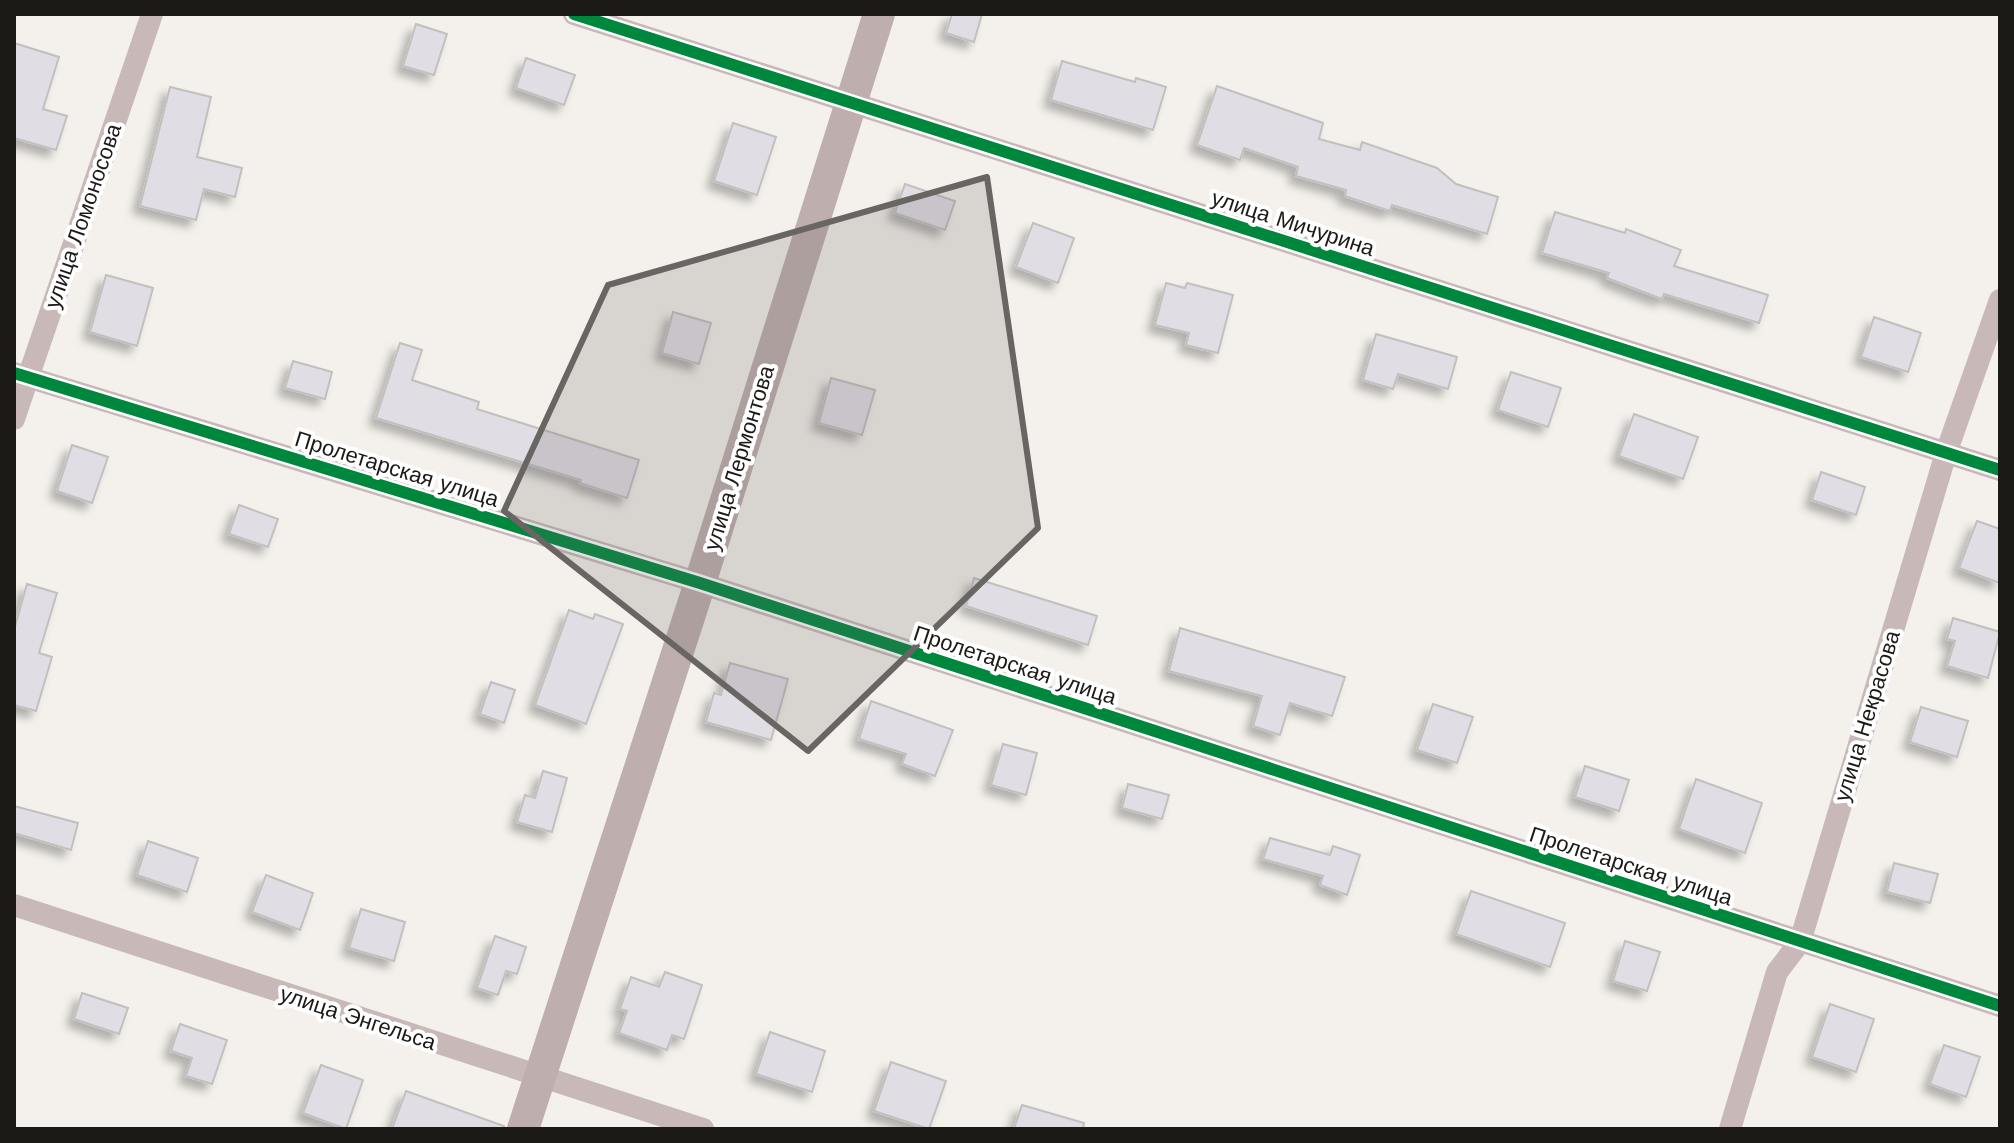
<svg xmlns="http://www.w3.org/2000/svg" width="2014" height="1143" viewBox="0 0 2014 1143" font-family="'Work Sans',sans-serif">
<defs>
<filter id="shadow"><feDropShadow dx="-7" dy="7" stdDeviation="4" flood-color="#0004"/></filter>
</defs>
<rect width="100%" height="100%" fill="#f4f1ec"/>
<g fill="#e1dde4" stroke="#c1c0bf" stroke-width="2" filter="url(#shadow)">
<path d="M 952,14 L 982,14 L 974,42 L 946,33 Z"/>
<path d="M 416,24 L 447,34 L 434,75 L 403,66 Z"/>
<path d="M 14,43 L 59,57 L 43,109 L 67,116 L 56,150 L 14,138 Z"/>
<path d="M 526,58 L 575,75 L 564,105 L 516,88 Z"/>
<path d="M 1062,61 L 1135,82 L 1136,78 L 1166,87 L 1153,130 L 1051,100 Z"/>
<path d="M 1217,86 L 1323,123 L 1319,139 L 1360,150 L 1362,142 L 1437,168 L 1456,184 L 1498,197 L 1487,234 L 1392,205 L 1390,211 L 1345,196 L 1346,190 L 1296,176 L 1298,167 L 1244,148 L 1240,160 L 1197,145 Z"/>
<path d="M 170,87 L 211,97 L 197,157 L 242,168 L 235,197 L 204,189 L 196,220 L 140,206 Z"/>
<path d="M 733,123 L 776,137 L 757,195 L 714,181 Z"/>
<path d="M 905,184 L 955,201 L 945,230 L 895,213 Z"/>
<path d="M 1555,212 L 1625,233 L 1626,229 L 1681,250 L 1674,266 L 1768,295 L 1759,323 L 1664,294 L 1662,299 L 1607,278 L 1609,273 L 1542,253 Z"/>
<path d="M 1033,223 L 1074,238 L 1058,283 L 1016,267 Z"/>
<path d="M 106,275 L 153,288 L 137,346 L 90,332 Z"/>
<path d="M 1166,283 L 1185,288 L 1187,283 L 1233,295 L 1218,353 L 1186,345 L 1189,333 L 1155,325 Z"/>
<path d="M 673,312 L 711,323 L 699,364 L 662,353 Z"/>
<path d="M 1874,317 L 1921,333 L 1908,372 L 1861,357 Z"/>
<path d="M 1376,334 L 1457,357 L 1448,389 L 1398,374 L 1393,389 L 1363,380 Z"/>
<path d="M 400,343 L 422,350 L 412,380 L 479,402 L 477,409 L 639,460 L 627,498 L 580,483 L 581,480 L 376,418 Z"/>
<path d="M 293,361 L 332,372 L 325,399 L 285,388 Z"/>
<path d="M 1511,372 L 1561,388 L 1548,427 L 1498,410 Z"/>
<path d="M 831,378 L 875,390 L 862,435 L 819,423 Z"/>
<path d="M 1634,414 L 1698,437 L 1683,479 L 1619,456 Z"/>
<path d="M 72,445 L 108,457 L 92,503 L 57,491 Z"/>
<path d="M 1821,472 L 1865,487 L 1856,515 L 1812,500 Z"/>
<path d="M 239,505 L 278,519 L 268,547 L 229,534 Z"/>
<path d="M 1977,521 L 2000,529 L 2000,583 L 1959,568 Z"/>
<path d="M 974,578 L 1097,616 L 1088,645 L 966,606 Z"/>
<path d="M 27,584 L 57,593 L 39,653 L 52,657 L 36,711 L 14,705 L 14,630 Z"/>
<path d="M 569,610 L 593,619 L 595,614 L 623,624 L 586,724 L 535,705 Z"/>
<path d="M 1953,618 L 2000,632 L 1988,678 L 1947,666 L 1955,641 L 1947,639 Z"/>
<path d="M 1180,628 L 1345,677 L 1332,716 L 1290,703 L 1280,735 L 1253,726 L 1262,696 L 1169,671 Z"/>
<path d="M 730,663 L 788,679 L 771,740 L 706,722 L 714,693 L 721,695 Z"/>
<path d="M 491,682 L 515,690 L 504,723 L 480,714 Z"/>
<path d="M 871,701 L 953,730 L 935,776 L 902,764 L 906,754 L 859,739 Z"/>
<path d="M 1433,704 L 1473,717 L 1457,763 L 1417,750 Z"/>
<path d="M 1921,707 L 1968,721 L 1957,757 L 1910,742 Z"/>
<path d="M 1003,744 L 1037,753 L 1026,795 L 991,785 Z"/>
<path d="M 1585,766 L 1629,780 L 1619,811 L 1575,797 Z"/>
<path d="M 543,771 L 567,778 L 552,832 L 517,822 L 525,795 L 535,798 Z"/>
<path d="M 1696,779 L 1762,803 L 1745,853 L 1679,829 Z"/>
<path d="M 1128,784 L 1169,795 L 1162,819 L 1122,808 Z"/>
<path d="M 14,806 L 78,823 L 71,850 L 14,833 Z"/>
<path d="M 1270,838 L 1330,855 L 1333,846 L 1360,855 L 1347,895 L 1320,885 L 1323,876 L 1263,859 Z"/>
<path d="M 148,841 L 198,858 L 187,892 L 137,875 Z"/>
<path d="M 1894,863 L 1938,874 L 1930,903 L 1887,892 Z"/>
<path d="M 266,875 L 313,893 L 300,930 L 252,912 Z"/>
<path d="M 1471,891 L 1565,923 L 1550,967 L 1456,934 Z"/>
<path d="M 361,909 L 405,922 L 394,961 L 349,948 Z"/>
<path d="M 495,936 L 526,947 L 517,974 L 506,971 L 498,995 L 477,988 Z"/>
<path d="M 1625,941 L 1660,952 L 1647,991 L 1613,981 Z"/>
<path d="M 665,972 L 702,985 L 684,1039 L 672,1035 L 667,1050 L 619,1033 L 627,1011 L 620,1009 L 631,977 L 659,987 Z"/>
<path d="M 82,993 L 128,1008 L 119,1034 L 74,1019 Z"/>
<path d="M 1830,1004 L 1874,1019 L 1856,1072 L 1812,1057 Z"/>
<path d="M 180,1024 L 227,1040 L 212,1084 L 186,1076 L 192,1058 L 171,1051 Z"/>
<path d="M 770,1032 L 825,1051 L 812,1092 L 756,1074 Z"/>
<path d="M 1944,1045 L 1980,1057 L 1966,1097 L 1930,1084 Z"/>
<path d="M 891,1062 L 946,1081 L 929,1129 L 874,1111 Z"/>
<path d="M 321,1065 L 363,1080 L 346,1129 L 303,1113 Z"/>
<path d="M 406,1091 L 504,1126 L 503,1129 L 392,1129 Z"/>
<path d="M 1022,1105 L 1084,1123 L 1083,1129 L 1014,1129 Z"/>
</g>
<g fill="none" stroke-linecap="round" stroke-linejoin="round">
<g stroke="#c8b9b8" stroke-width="22">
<path d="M 574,14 L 2000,470"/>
<path d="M 14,373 L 700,583 L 2000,1006"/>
<path d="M 14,419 L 152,14"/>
<path d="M 14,905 L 703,1129"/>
<path d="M 1730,1129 L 1777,972 L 1800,942 L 1946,453 L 2000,300"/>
</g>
<path stroke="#beaead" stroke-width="32" d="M 523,1129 L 700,583 L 879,14"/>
<defs>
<g id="cycleway">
<path d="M 574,14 L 2000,470"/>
<path d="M 14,373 L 700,583 L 2000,1006"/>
</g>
</defs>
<use href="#cycleway" stroke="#fff" stroke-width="17"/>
<use href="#cycleway" stroke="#00873e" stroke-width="12"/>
</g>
<path fill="#686562" fill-opacity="0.2" stroke="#686562" stroke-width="6" stroke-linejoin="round" d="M 987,177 L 1038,528 L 808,751 L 504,511 L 608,285 Z"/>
<g text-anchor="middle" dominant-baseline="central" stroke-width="8" stroke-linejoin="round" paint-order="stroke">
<g font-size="22" fill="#1c1a17" stroke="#fff">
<text transform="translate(83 216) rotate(-71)">улица Ломоносова</text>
<text transform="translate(1293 223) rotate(18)">улица Мичурина</text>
<text transform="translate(739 458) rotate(-73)">улица Лермонтова</text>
<text transform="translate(397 469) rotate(17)">Пролетарская улица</text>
<text transform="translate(1015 665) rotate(18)">Пролетарская улица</text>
<text transform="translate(1867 716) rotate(-73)">улица Некрасова</text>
<text transform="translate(1631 866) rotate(18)">Пролетарская улица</text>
<text transform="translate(358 1018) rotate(18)">улица Энгельса</text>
</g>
</g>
<rect width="2014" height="1143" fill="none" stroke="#1c1a17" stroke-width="32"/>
</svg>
